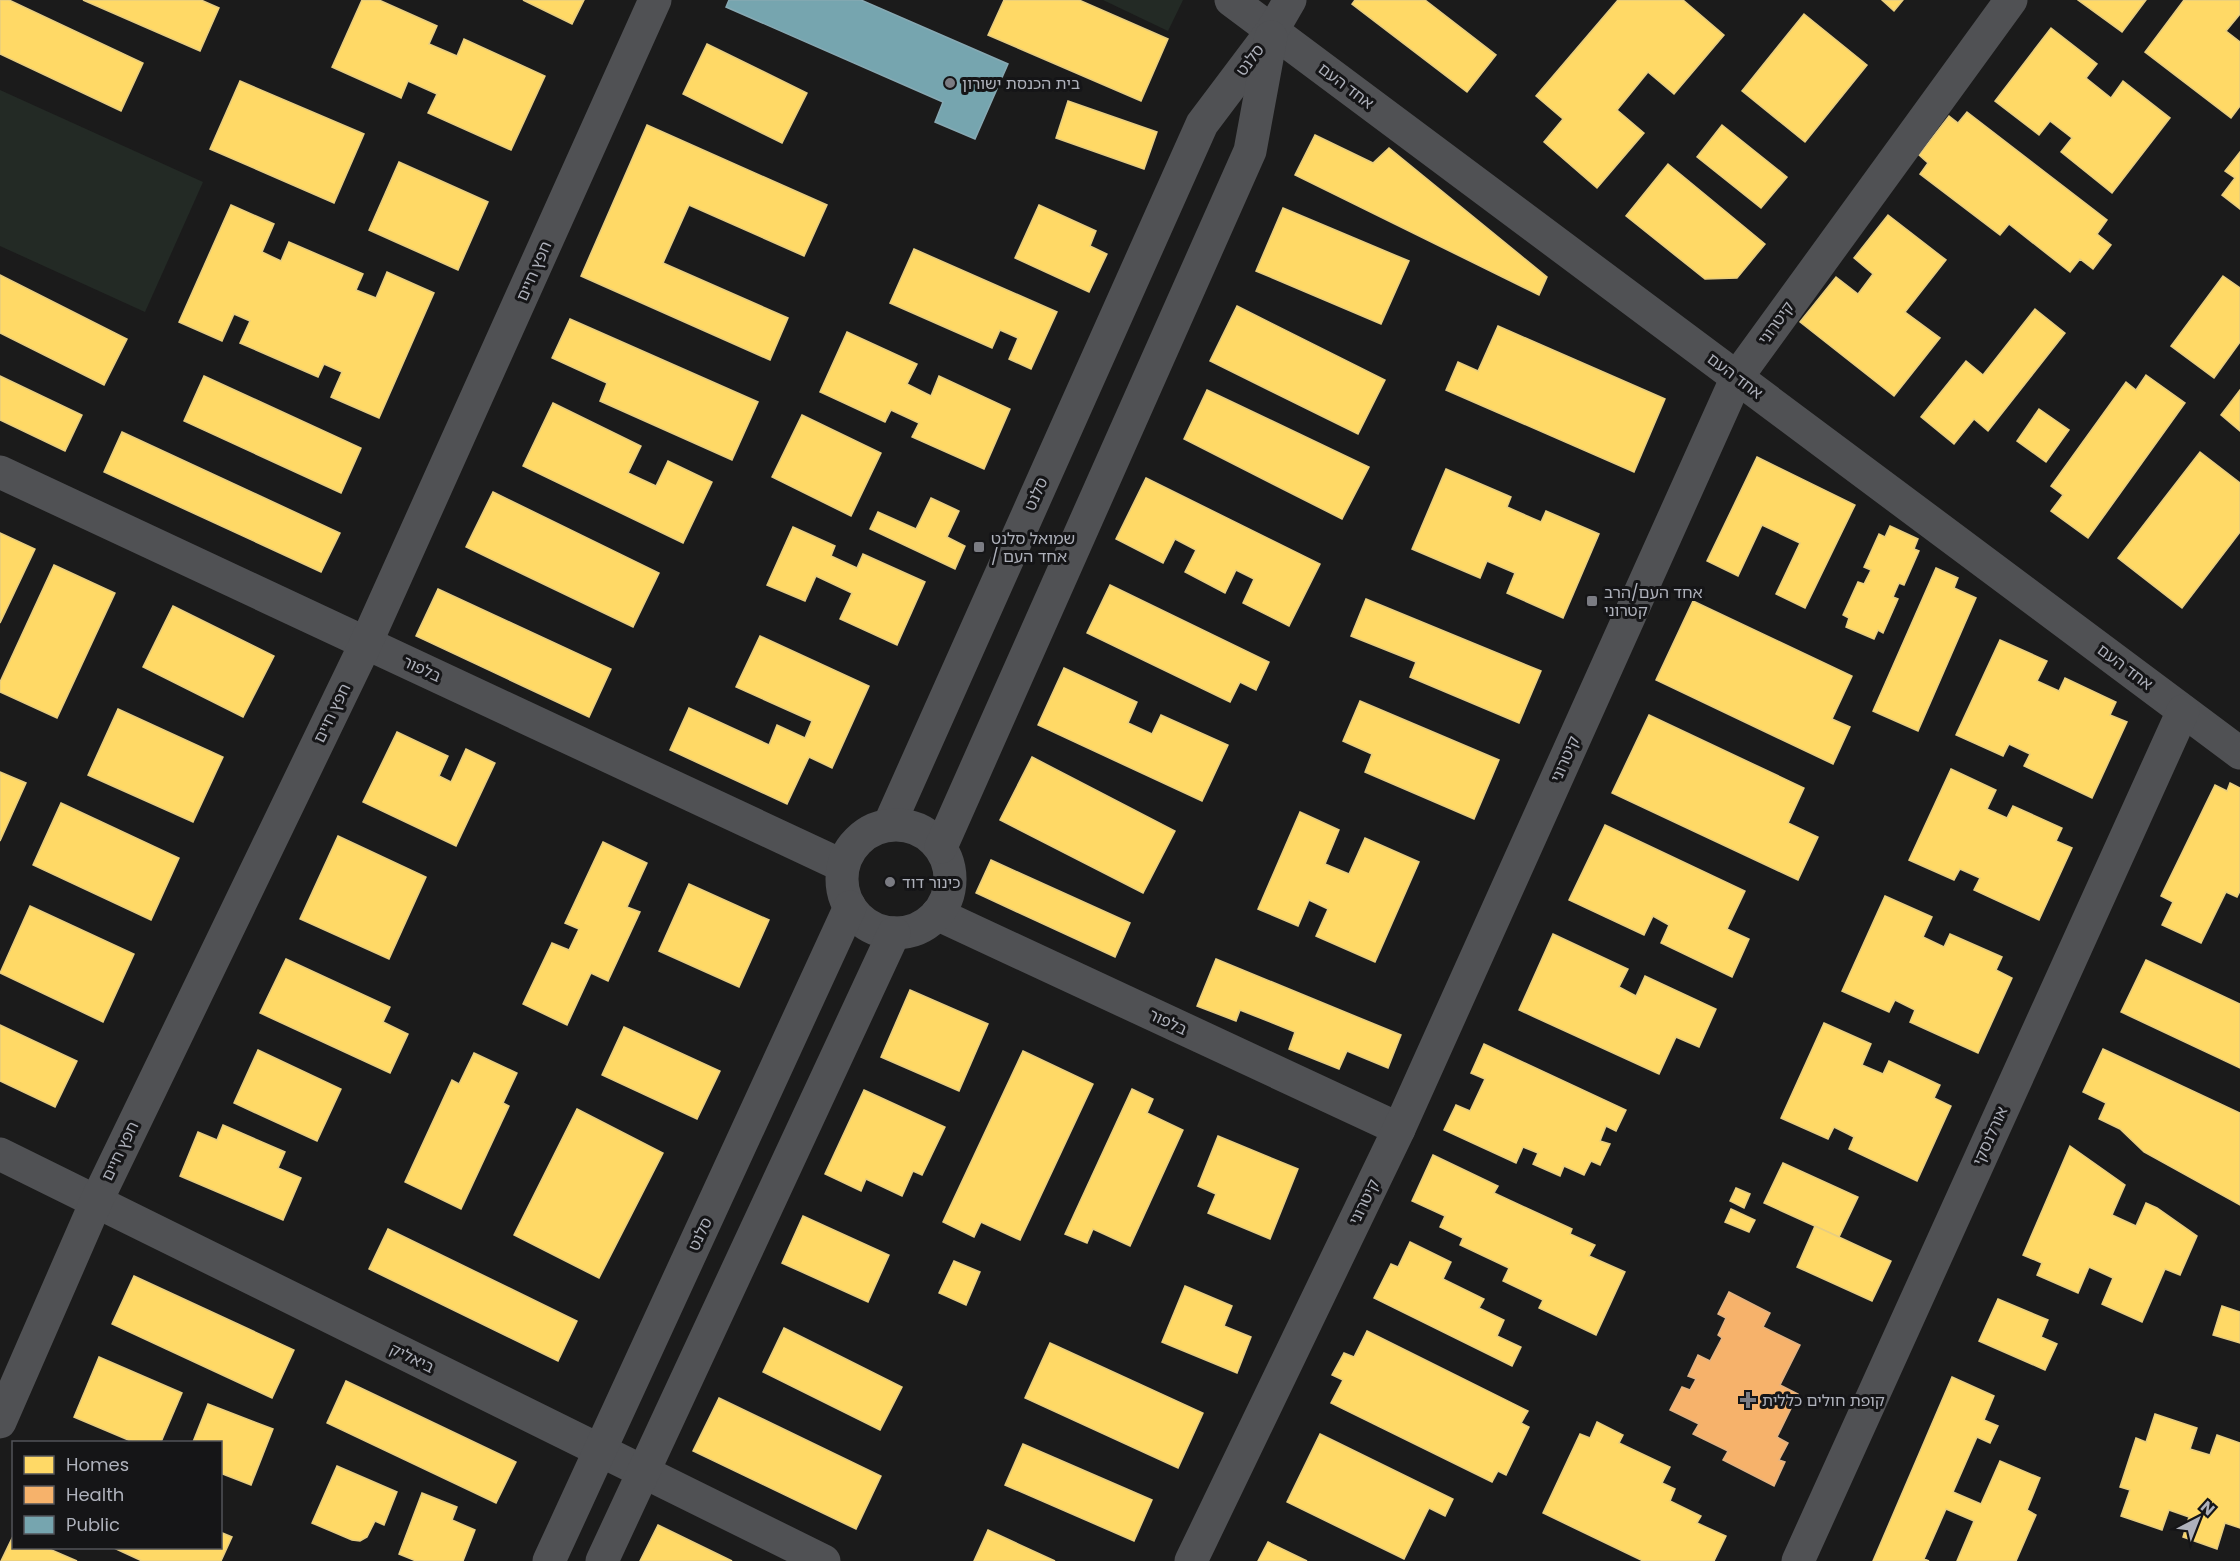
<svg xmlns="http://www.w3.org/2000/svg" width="2240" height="1561" viewBox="0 0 2240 1561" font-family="Poppins,'Noto Sans Hebrew',sans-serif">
<rect width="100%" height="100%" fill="#1b1b1b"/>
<g fill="#232a25">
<path d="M 1103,0 L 1183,0 L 1168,31 Z"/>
<path d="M 0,90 L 203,182 L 145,312 L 0,246 Z"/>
</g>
<g fill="#ffd966" stroke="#e7cd80" stroke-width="1.5">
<path d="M 0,0 L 9,0 L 143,63 L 121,111 L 0,54 Z"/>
<path d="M 83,0 L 201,0 L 219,8 L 200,51 Z"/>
<path d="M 362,0 L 379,0 L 437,26 L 429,44 L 457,56 L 464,39 L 545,76 L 511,150 L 428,113 L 437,94 L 408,81 L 401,98 L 332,67 Z"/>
<path d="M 523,0 L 584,0 L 572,24 Z"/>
<path d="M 1004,0 L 1079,0 L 1168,39 L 1141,101 L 988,35 Z"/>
<path d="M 1355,0 L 1425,0 L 1496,55 L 1467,92 L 1352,4 Z"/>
<path d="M 1618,0 L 1683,0 L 1724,35 L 1674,94 L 1648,72 L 1617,110 L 1644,133 L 1597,188 L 1544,142 L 1563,119 L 1536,96 Z"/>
<path d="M 1882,0 L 1903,0 L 1894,11 Z"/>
<path d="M 2078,0 L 2146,0 L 2122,32 Z"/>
<path d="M 2184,0 L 2240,0 L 2240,14 L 2226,31 L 2240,42 L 2240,106 L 2231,118 L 2145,52 Z"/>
<path d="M 1804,14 L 1867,65 L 1805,142 L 1742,91 Z"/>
<path d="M 2051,28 L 2097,64 L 2086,78 L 2111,98 L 2123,81 L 2170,118 L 2112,193 L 2061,152 L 2072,138 L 2050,121 L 2039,135 L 1995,101 Z"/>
<path d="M 707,44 L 807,93 L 782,143 L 683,94 Z"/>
<path d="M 240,81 L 364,134 L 334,203 L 210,149 Z"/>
<path d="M 1068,101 L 1157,132 L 1144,169 L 1056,138 Z"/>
<path d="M 1967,112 L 2107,220 L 2097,234 L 2111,245 L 2093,269 L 2080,259 L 2070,272 L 2009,224 L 2000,235 L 1920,174 L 1928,163 L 1919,155 L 1949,116 L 1958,123 Z"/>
<path d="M 647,125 L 827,205 L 804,256 L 689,205 L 663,263 L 788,318 L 770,360 L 581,276 Z"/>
<path d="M 1722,125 L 1787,177 L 1761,208 L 1697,157 Z"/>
<path d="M 1315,135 L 1373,163 L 1389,148 L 1547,277 L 1539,295 L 1295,175 Z"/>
<path d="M 2240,152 L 2240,209 L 2222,195 L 2235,178 L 2225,171 Z"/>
<path d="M 399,162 L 488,202 L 458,270 L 369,230 Z"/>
<path d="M 1668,164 L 1765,244 L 1737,278 L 1705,279 L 1626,216 Z"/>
<path d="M 231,205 L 274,224 L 262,252 L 281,261 L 289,242 L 363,274 L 356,290 L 376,298 L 387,272 L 434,293 L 379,418 L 331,397 L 342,372 L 324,364 L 318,377 L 240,343 L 250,321 L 234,314 L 222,341 L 179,322 Z"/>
<path d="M 1039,205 L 1096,231 L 1090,246 L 1107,254 L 1089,292 L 1015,258 Z"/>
<path d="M 1283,208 L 1409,261 L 1381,324 L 1256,271 Z"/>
<path d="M 1888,215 L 1946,260 L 1905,312 L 1940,338 L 1894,396 L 1800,322 L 1836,277 L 1858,294 L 1873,274 L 1854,258 Z"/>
<path d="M 914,249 L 1057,312 L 1031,369 L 1009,359 L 1018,338 L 1000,330 L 992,348 L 890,303 Z"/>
<path d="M 0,275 L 127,339 L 104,385 L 0,333 Z"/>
<path d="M 2223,276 L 2240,288 L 2240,342 L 2214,378 L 2171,346 Z"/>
<path d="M 1237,306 L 1385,380 L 1358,434 L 1210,361 Z"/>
<path d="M 2035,309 L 2065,333 L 1988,431 L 1974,419 L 1954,444 L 1921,417 L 1966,361 L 1983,375 Z"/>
<path d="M 570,319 L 758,402 L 732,460 L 600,401 L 607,383 L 552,358 Z"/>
<path d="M 1498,326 L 1665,399 L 1634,472 L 1446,390 L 1458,362 L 1478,371 Z"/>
<path d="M 847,332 L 917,364 L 907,384 L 931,396 L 939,376 L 1010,409 L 984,469 L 912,437 L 919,423 L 891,410 L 885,422 L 820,392 Z"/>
<path d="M 2146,375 L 2185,403 L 2088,538 L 2051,511 L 2063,495 L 2051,486 L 2126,382 L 2136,390 Z"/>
<path d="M 0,376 L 82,415 L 65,451 L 0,420 Z"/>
<path d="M 204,376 L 361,448 L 341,493 L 184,421 Z"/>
<path d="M 1207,390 L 1369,467 L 1342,519 L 1184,439 Z"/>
<path d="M 2240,390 L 2240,431 L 2221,415 Z"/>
<path d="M 553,403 L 641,446 L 628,473 L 656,486 L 668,461 L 712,482 L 683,543 L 523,466 Z"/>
<path d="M 2039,409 L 2069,430 L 2046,462 L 2017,441 Z"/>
<path d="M 802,415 L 881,453 L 851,516 L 772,477 Z"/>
<path d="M 122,432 L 340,533 L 321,572 L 104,472 Z"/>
<path d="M 2200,452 L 2240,483 L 2240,532 L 2182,608 L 2118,558 Z"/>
<path d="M 1757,457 L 1855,505 L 1805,608 L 1776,594 L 1800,543 L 1762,525 L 1738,576 L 1707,561 Z"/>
<path d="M 1446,469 L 1511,497 L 1507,507 L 1541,522 L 1546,511 L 1599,534 L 1563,618 L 1507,593 L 1515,573 L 1487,561 L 1480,578 L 1412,549 Z"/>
<path d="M 1146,478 L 1320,564 L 1289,626 L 1243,603 L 1254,579 L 1236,570 L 1225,593 L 1185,572 L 1196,550 L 1175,539 L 1163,563 L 1116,539 Z"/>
<path d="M 493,492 L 659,573 L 633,627 L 466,547 Z"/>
<path d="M 931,498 L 959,511 L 947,537 L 965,546 L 955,569 L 870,529 L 878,512 L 916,529 Z"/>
<path d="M 1890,526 L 1918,539 L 1914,549 L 1919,551 L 1904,585 L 1899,583 L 1893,597 L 1898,599 L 1883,633 L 1878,630 L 1874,639 L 1846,627 L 1849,618 L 1843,615 L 1858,582 L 1864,584 L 1871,570 L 1864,567 L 1879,534 L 1885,537 Z"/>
<path d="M 793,527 L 835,546 L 831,556 L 857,568 L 863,554 L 925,582 L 897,645 L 840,619 L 852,593 L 816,576 L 805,601 L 767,585 Z"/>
<path d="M 0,533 L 35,549 L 0,623 Z"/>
<path d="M 54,565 L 115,593 L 57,718 L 0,692 L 0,682 Z"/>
<path d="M 1936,568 L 1958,578 L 1954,588 L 1976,598 L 1918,731 L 1873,711 Z"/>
<path d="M 1110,585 L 1269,662 L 1256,690 L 1240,682 L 1230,702 L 1087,633 Z"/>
<path d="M 438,589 L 611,669 L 589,717 L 416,636 Z"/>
<path d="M 1366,599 L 1541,671 L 1519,723 L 1410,677 L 1416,662 L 1351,636 Z"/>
<path d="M 1693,601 L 1852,676 L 1832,719 L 1850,727 L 1833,764 L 1656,680 Z"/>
<path d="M 173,606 L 274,656 L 243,717 L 143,667 Z"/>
<path d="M 760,636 L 869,686 L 832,768 L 809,757 L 787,804 L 670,750 L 689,708 L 769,745 L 777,725 L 805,738 L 812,721 L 736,687 Z"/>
<path d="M 2000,640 L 2047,661 L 2037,681 L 2059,691 L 2065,678 L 2116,702 L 2110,715 L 2127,722 L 2092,798 L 2024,766 L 2030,754 L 2009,744 L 2003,756 L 1956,735 Z"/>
<path d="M 1064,668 L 1137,702 L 1128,723 L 1152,734 L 1161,715 L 1228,745 L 1202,801 L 1038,725 Z"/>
<path d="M 1360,701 L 1499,760 L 1474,819 L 1365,772 L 1372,754 L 1343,741 Z"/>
<path d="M 118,709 L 223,757 L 193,822 L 88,775 Z"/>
<path d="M 1649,715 L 1804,788 L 1788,823 L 1818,837 L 1798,880 L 1612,793 Z"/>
<path d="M 397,732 L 448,756 L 439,776 L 451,782 L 466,749 L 495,763 L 456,846 L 363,802 Z"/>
<path d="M 1032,757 L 1175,831 L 1143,893 L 1000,820 Z"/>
<path d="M 1951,769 L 1996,790 L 1987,809 L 2007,818 L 2013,806 L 2062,828 L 2056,841 L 2072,848 L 2039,920 L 1974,890 L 1980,878 L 1960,869 L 1954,880 L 1909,860 Z"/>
<path d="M 0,772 L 26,783 L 0,841 Z"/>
<path d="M 2230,783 L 2240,788 L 2240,891 L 2237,897 L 2226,892 L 2201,943 L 2162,925 L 2173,902 L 2161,896 L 2215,785 L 2227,791 Z"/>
<path d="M 61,803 L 179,858 L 151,920 L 33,865 Z"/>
<path d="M 1300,812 L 1339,830 L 1325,864 L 1349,874 L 1365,838 L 1419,862 L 1375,962 L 1316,936 L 1328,909 L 1309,900 L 1298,926 L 1258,909 Z"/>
<path d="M 1605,825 L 1745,891 L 1727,929 L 1749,939 L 1732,977 L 1661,943 L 1669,925 L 1653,916 L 1644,935 L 1569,900 Z"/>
<path d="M 338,836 L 426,877 L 389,959 L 300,919 Z"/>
<path d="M 603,842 L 647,863 L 627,907 L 640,912 L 608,981 L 591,973 L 567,1025 L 523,1004 L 552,943 L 569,950 L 579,929 L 565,923 Z"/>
<path d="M 991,860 L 1130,923 L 1115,957 L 976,893 Z"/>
<path d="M 689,884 L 769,920 L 739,987 L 659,951 Z"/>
<path d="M 1885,896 L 1932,917 L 1923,937 L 1944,947 L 1950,934 L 2002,957 L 1996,970 L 2012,978 L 1978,1053 L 1910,1022 L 1915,1010 L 1895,1000 L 1889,1012 L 1842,991 Z"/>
<path d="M 30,906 L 134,954 L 103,1022 L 0,973 Z"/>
<path d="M 1553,934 L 1628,969 L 1619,987 L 1636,996 L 1645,976 L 1716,1009 L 1699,1047 L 1676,1037 L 1659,1074 L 1519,1010 Z"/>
<path d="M 286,959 L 390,1007 L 383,1022 L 408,1034 L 390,1073 L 260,1013 Z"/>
<path d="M 1216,959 L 1401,1035 L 1388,1068 L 1347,1051 L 1339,1069 L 1289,1049 L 1295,1032 L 1240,1010 L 1236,1021 L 1197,1006 Z"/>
<path d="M 2146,960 L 2240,1004 L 2240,1068 L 2121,1012 Z"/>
<path d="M 910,990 L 988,1024 L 959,1091 L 881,1057 Z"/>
<path d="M 1824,1023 L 1871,1044 L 1862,1065 L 1883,1074 L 1889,1061 L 1940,1085 L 1934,1098 L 1951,1106 L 1917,1181 L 1849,1149 L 1854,1137 L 1834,1127 L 1828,1139 L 1781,1118 Z"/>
<path d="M 0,1025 L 77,1061 L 55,1107 L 0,1081 Z"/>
<path d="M 624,1027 L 720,1071 L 697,1119 L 602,1075 Z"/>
<path d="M 1484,1044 L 1626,1110 L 1616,1131 L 1606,1126 L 1600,1141 L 1610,1144 L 1600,1165 L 1591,1161 L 1584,1175 L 1564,1166 L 1560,1176 L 1533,1164 L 1538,1153 L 1523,1147 L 1516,1163 L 1444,1130 L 1456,1105 L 1470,1111 L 1485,1079 L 1471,1073 Z"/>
<path d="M 2103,1049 L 2240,1113 L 2240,1205 L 2144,1152 L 2120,1129 L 2099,1119 L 2106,1103 L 2083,1092 Z"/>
<path d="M 258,1050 L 341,1089 L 317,1141 L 234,1103 Z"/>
<path d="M 1023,1051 L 1093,1084 L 1020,1240 L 981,1222 L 974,1237 L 943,1222 Z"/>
<path d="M 474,1053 L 517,1073 L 503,1103 L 509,1106 L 461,1209 L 405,1182 L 452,1080 L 459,1084 Z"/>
<path d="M 1132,1089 L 1153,1099 L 1147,1113 L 1183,1130 L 1130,1246 L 1093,1229 L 1087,1243 L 1065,1234 Z"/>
<path d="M 864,1090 L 945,1127 L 922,1175 L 913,1171 L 902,1196 L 866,1179 L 861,1191 L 825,1174 Z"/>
<path d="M 577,1109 L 663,1153 L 599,1278 L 514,1235 Z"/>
<path d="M 223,1125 L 285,1152 L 278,1168 L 301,1178 L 283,1220 L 180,1176 L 198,1132 L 217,1140 Z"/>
<path d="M 1218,1136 L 1298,1169 L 1270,1239 L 1208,1213 L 1216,1194 L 1198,1186 Z"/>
<path d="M 2070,1146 L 2125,1185 L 2112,1215 L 2136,1226 L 2146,1203 L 2157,1208 L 2197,1236 L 2180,1275 L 2165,1269 L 2142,1322 L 2102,1304 L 2113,1278 L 2089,1267 L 2078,1293 L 2037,1275 L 2042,1263 L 2023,1255 Z"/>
<path d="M 1433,1155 L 1498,1186 L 1494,1193 L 1572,1229 L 1570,1234 L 1595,1245 L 1589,1256 L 1625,1272 L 1596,1335 L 1539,1308 L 1543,1300 L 1503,1281 L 1509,1268 L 1460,1245 L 1463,1238 L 1440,1227 L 1445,1216 L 1412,1201 Z"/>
<path d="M 1783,1163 L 1858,1197 L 1839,1237 L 1764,1203 Z"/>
<path d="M 1736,1188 L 1750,1194 L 1744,1208 L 1730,1201 Z"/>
<path d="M 1731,1209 L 1755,1220 L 1749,1232 L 1725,1222 Z"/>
<path d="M 803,1216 L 889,1255 L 868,1302 L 782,1263 Z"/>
<path d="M 1815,1226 L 1891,1261 L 1872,1301 L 1797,1267 Z"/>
<path d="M 388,1229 L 577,1321 L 558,1361 L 369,1269 Z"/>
<path d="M 1410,1242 L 1451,1262 L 1443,1279 L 1484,1299 L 1479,1308 L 1504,1320 L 1497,1336 L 1521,1347 L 1512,1366 L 1374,1298 L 1391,1264 L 1398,1267 Z"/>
<path d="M 954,1261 L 980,1272 L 966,1305 L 939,1293 Z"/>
<path d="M 134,1276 L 294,1350 L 272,1398 L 112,1324 Z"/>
<path d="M 1185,1286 L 1232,1306 L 1224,1326 L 1251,1337 L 1237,1373 L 1162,1342 Z"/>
<path d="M 1998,1299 L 2048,1320 L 2041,1337 L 2057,1344 L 2045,1370 L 1979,1341 Z"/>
<path d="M 2222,1306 L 2240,1312 L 2240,1343 L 2213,1335 Z"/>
<path d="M 784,1328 L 902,1387 L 880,1430 L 763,1372 Z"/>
<path d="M 1367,1331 L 1528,1411 L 1521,1423 L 1529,1427 L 1506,1475 L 1498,1471 L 1492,1482 L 1331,1403 L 1343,1380 L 1332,1375 L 1344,1353 L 1354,1357 Z"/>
<path d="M 1050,1343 L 1203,1413 L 1178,1468 L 1025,1398 Z"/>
<path d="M 99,1357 L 182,1393 L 161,1442 L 133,1442 L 74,1417 Z"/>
<path d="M 1952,1377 L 1994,1396 L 1984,1420 L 1998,1426 L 1990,1443 L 1977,1437 L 1953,1492 L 1981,1504 L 2000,1461 L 2040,1478 L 2027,1510 L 2036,1515 L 2016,1561 L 1957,1561 L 1974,1521 L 1946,1509 L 1924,1559 L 1929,1561 L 1873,1561 Z"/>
<path d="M 346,1381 L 516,1462 L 496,1503 L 327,1423 Z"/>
<path d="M 719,1398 L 881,1476 L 856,1529 L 693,1451 Z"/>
<path d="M 208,1404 L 273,1429 L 251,1485 L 220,1473 L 220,1442 L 193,1442 Z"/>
<path d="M 2155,1414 L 2197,1428 L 2190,1449 L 2210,1455 L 2217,1435 L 2240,1443 L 2240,1528 L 2225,1523 L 2217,1549 L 2183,1537 L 2189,1517 L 2169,1510 L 2162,1530 L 2121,1516 L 2130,1490 L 2120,1487 L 2136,1438 L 2146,1442 Z"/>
<path d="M 1597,1422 L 1623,1435 L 1619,1443 L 1670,1467 L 1662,1483 L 1675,1489 L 1670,1501 L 1701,1516 L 1697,1523 L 1726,1536 L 1714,1561 L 1643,1561 L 1543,1513 L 1580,1434 L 1590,1438 Z"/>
<path d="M 1320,1434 L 1453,1499 L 1445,1516 L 1429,1508 L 1404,1559 L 1287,1502 Z"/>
<path d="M 1023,1444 L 1152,1500 L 1134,1541 L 1005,1485 Z"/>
<path d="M 337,1466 L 397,1492 L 384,1525 L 375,1521 L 367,1537 L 360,1541 L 352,1540 L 312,1523 Z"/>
<path d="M 422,1493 L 457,1507 L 452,1520 L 475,1530 L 463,1561 L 416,1561 L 399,1554 Z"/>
<path d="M 658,1525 L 732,1561 L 640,1561 Z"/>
<path d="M 988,1530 L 1055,1561 L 974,1561 Z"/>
<path d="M 220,1532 L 232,1537 L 221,1561 L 142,1561 L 114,1548 L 220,1548 Z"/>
<path d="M 14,1534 L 14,1548 L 47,1548 L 77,1561 L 1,1561 Z"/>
<path d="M 1268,1542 L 1307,1561 L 1258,1561 Z"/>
</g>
<path fill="#f6b26b" stroke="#e0b283" stroke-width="1.5" d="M 1729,1292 L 1770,1313 L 1763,1327 L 1800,1345 L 1780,1385 L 1798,1394 L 1777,1437 L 1788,1443 L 1779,1460 L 1785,1462 L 1774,1486 L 1723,1460 L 1728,1451 L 1693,1434 L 1699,1424 L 1670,1410 L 1682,1387 L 1690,1390 L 1696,1379 L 1688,1376 L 1698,1355 L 1710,1361 L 1722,1338 L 1718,1335 L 1726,1318 L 1718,1314 Z"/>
<path fill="#76a5af" stroke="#87a9b3" stroke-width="1.5" d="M 729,0 L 861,0 L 1008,64 L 975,139 L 935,122 L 943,102 L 726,7 Z"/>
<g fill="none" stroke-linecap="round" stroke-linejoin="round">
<g stroke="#505154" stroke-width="33">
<path d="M 1231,0 L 2240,753"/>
<path d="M 0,472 L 843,866"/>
<path d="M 937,914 L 1399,1129"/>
<path d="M 0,1154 L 824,1561"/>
<path d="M 0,1422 L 96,1202 L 366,643 L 655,0"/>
<path d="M 1191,1561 L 1399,1129 L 1737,377 L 2011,0"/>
<path d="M 1798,1561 L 2183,711"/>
</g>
<g stroke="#505154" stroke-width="33">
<path d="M 889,825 L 1202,124 L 1272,31 L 1290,0"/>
<circle cx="896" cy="879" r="54"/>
<path d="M 941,847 L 1250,151 L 1271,37"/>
<path d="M 549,1561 L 850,907"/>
<path d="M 602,1561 L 894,933"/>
</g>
</g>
<g fill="#7b7c83" stroke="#151517" stroke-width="2">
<circle cx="950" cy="83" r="6"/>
<rect x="973" y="541" width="12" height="12" rx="3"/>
<rect x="1586" y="595" width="12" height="12" rx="3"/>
<circle cx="890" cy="882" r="6"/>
<path d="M1745 1391h6v6h6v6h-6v6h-6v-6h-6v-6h6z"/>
</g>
<g text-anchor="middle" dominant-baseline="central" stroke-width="6" stroke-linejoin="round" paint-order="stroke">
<g font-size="16" fill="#aeb1bb" stroke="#151517">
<text transform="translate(1250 60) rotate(-53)">סלנט</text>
<text transform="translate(1346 86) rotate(37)">אחד העם</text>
<text transform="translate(534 271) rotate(-66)">חפץ חיים</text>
<text transform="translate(1776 323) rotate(-54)">קיטרוני</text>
<text transform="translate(1735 376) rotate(37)">אחד העם</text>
<text transform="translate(1036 494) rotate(-66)">סלנט</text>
<text transform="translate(2125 667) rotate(37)">אחד העם</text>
<text transform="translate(422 669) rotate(25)">בלפור</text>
<text transform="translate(332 713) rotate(-64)">חפץ חיים</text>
<text transform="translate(1565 759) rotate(-66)">קיטרוני</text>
<text transform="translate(1168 1022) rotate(25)">בלפור</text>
<text transform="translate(1990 1136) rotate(-66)">אורלנסקי</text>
<text transform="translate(120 1151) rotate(-64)">חפץ חיים</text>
<text transform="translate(1364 1202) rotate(-64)">קיטרוני</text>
<text transform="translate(700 1234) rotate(-65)">סלנט</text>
<text transform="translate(412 1358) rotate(26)">ביאליק</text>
</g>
<g font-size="16" fill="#aeb1bb" stroke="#151517" text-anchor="start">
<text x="962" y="83">בית הכנסת ישורון</text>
<text x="991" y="538">שמואל סלנט<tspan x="991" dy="18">/ אחד העם</tspan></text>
<text x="1604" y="592">אחד העם/הרב<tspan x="1604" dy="18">קטרוני</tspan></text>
<text x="902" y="882">כינור דוד</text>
<text x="1762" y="1400">קופת חולים כללית</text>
</g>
</g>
<rect x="12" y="1441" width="210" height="108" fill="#151517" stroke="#525359" stroke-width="1.5"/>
<rect x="24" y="1456" width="30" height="18" fill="#ffd966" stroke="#525359" stroke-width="1.5"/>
<text x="66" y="1471" font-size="18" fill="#aeb1bb">Homes</text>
<rect x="24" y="1486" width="30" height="18" fill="#f6b26b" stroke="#525359" stroke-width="1.5"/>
<text x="66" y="1501" font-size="18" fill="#aeb1bb">Health</text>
<rect x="24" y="1516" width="30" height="18" fill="#76a5af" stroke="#525359" stroke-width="1.5"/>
<text x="66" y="1531" font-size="18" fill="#aeb1bb">Public</text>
<g transform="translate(2198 1519) rotate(42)" stroke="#151517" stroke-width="4.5" paint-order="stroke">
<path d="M0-4.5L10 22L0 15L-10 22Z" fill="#aeb1bb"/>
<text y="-9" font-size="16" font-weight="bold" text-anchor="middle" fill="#aeb1bb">N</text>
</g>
</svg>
